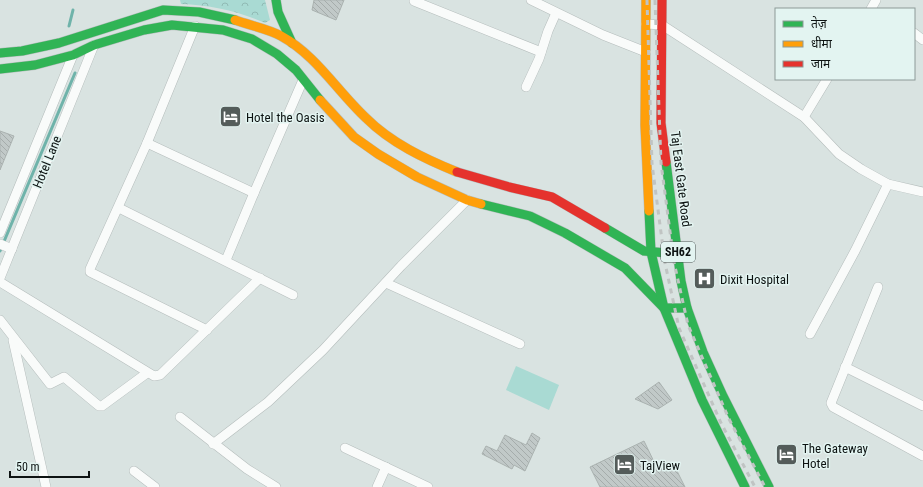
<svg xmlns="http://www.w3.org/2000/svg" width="923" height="487" viewBox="0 0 923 487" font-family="'Roboto Condensed','Noto Sans Devanagari',sans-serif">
<defs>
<pattern id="park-crowns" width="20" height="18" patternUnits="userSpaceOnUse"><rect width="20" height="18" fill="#a9dad3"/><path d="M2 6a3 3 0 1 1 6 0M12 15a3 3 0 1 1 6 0" fill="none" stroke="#90bab4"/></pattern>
<pattern id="building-back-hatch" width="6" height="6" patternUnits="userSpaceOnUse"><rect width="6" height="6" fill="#c1c9c8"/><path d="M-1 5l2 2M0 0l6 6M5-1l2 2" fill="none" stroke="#a5acab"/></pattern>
</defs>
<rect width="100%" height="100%" fill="#d9e3e1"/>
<path fill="#a9dad3" d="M 516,366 L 559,385 L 549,410 L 506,390 Z"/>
<path fill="url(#park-crowns)" d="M 180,0 L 265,0 L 270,20 L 265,23 C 238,11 211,5 181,4 Z"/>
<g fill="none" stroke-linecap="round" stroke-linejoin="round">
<g stroke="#6fb3aa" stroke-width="3">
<path d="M 69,26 L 73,10"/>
<path d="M 0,251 L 75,73"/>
</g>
</g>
<g fill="url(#building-back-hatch)" stroke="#aab2b0">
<path d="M 314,0 L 344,0 L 336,20 L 312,10 Z"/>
<path d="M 0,131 L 14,136 L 0,170 Z"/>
<path d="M 659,382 L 672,400 L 658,409 L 635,399 Z"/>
<path d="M 532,433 L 540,438 L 525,471 L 514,465 L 512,469 L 482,454 L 486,446 L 497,451 L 505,435 L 526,445 Z"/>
<path d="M 644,441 L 658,470 L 673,463 L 685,487 L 600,487 L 590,467 Z"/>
</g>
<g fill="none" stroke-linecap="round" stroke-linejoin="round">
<defs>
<g id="street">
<path d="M 531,0 L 603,35 L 646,52"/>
<path d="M 414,1 L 541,52"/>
<path d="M 871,9 L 876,0"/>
<path d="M 646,24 L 662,25 L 804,117 L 839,154 L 861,169 L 888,184 L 923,192"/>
<path d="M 195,26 L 147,143 L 90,269 L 90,272 L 207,330"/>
<path d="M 914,33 L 923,40"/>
<path d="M 526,87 L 539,59 L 548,31 L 556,13"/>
<path d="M 804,117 L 827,79"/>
<path d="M 147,143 L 254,193"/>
<path d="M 119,208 L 293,295"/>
<path d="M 0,233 L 73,55"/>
<path d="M 0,244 L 12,249"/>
<path d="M 226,260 L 254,193 L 303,80"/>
<path d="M 0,278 L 94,45"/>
<path d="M 0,282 L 154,376 L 160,375 L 260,278"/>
<path d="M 386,283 L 520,344"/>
<path d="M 878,287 L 831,403 L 833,407 L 923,456"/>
<path d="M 0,320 L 50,384 L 64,377 L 99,406 L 102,406 L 147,373"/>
<path d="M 810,334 L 855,251 L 888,184"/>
<path d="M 13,340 L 46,487"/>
<path d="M 845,367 L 923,406"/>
<path d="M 180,417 L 247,469 L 276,487"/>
<path d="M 213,444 L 268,402 L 323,350 L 401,266 L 467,200"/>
<path d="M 345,448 L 428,487"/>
<path d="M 134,471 L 155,487"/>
<path d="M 377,487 L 386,467"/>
</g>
<g id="fast">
<path d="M 276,0 L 278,12 L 292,43"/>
<path d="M 0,53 L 22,51 L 59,43 L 163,10 L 199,12 L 235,20"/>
<path d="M 0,69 L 35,65 L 73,55 L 94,45 L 144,30 L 172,25 L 223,30 L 252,39 L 277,54 L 296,70 L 320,100"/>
<path d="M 666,162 L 681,281 L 687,308 L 703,352 L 723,396 L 769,487"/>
<path d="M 481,204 L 530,216 L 565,233 L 625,268 L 664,308 L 687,308"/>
<path d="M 649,211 L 651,252 L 664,308 L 702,400 L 745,487"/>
<path d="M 605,228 L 644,251 L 678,254"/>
</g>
<g id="slow">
<path d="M 646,0 L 645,125 L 649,211"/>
<path d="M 235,20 C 248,25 269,29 281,36 C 316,55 337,91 366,118 C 391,143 425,159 457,172"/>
<path d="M 320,100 L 354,137 L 378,154 L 417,177 L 467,200 L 481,204"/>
</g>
<g id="jam">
<path d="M 662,0 L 661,123 L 666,162"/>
<path d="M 457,172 L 509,187 L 552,197 L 605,228"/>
</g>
</defs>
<use href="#street" stroke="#b5bdbc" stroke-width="10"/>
<use href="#fast" stroke="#b5bdbc" stroke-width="10"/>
<use href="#slow" stroke="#b5bdbc" stroke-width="10"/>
<use href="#jam" stroke="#b5bdbc" stroke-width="10"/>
<use href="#street" stroke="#f9fbfa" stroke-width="9"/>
<use href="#fast" stroke="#30b455" stroke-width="9"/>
<use href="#slow" stroke="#ff9f0a" stroke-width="9"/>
<use href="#jam" stroke="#e5322d" stroke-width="9"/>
<g stroke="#c0c4c3" stroke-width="3" stroke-dasharray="5 5" stroke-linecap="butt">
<path d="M 647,0 L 652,164 L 665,263 L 679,328 L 721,423 L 755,487"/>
<path d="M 655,0 L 661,163 L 674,262 L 688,325 L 729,419 L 765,487"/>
</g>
</g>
<defs>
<symbol id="hotel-square" viewBox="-11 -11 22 22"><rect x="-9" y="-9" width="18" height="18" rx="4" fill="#545c5a" stroke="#e3f4f1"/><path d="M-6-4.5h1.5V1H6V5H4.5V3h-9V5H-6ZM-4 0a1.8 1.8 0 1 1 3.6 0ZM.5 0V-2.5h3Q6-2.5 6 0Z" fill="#fff"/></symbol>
<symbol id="hospital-square" viewBox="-11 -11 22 22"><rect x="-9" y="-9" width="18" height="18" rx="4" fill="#545c5a" stroke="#e3f4f1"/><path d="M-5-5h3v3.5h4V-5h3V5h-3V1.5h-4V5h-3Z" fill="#fff"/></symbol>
</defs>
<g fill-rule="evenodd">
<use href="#hotel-square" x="218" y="104" width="25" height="25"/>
<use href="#hospital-square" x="692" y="266" width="25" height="25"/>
<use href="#hotel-square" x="774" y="442" width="25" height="25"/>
<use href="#hotel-square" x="612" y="452" width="25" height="25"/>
</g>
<g text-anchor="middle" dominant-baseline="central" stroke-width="3" stroke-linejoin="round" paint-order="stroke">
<rect fill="#e3f4f1" stroke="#4d5655" stroke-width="1" x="661" y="242" width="34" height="20" rx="3"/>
<g font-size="12" font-weight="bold" fill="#0d1312">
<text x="678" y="252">SH62</text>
</g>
<g font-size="13" fill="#0d1312" stroke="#e3f4f1" text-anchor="start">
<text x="246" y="117">Hotel the Oasis</text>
<text x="720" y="279">Dixit Hospital</text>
<text x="802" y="448">The Gateway<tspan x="802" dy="15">Hotel</tspan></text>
<text x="640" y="465">TajView</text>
</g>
<g font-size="13" fill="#0d1312" stroke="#e3f4f1">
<text transform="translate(47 162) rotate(-68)">Hotel Lane</text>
<text transform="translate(681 179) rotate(83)">Taj East Gate Road</text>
</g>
</g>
<rect x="775" y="8" width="140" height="72" fill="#e3f4f1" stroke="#8d9a98"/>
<rect x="783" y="21" width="20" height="6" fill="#30b455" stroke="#8d9a98"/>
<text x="811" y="28" font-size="12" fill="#0d1312">तेज़</text>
<rect x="783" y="41" width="20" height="6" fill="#ff9f0a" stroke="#8d9a98"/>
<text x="811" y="48" font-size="12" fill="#0d1312">धीमा</text>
<rect x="783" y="61" width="20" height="6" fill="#e5322d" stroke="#8d9a98"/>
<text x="811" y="68" font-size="12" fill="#0d1312">जाम</text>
<path d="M10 471v6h79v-6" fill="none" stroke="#0d1312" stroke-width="2"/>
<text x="16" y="471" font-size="12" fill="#0d1312" stroke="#e3f4f1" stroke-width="3" paint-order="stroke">50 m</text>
</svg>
